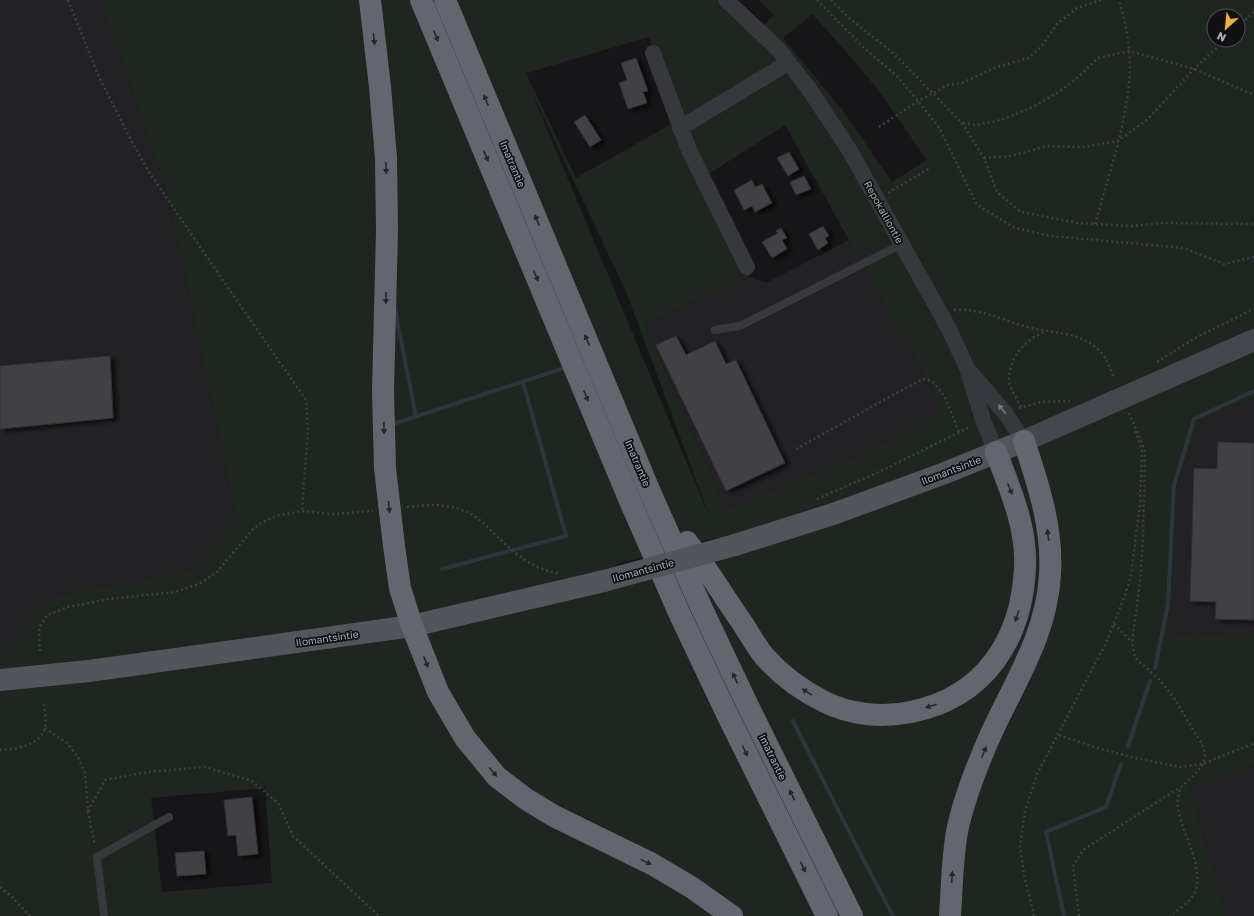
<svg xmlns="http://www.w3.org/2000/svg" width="1254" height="916" viewBox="0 0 1254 916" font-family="'Golos Text',sans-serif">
<defs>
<filter id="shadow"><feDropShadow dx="4.5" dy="2.5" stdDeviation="2" flood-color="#0009"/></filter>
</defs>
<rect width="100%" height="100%" fill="#161618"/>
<g fill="#222225">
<path d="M 0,0 L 100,0 L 166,187 L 235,513 L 196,569 L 51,596 L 0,656 Z"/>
<path d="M 849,240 L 942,408 L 870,451 L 726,508 L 645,324 L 749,277 L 766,283 Z"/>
<path d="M 1254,397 L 1254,636 L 1168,633 L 1177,486 L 1199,423 Z"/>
<path d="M 1254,766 L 1254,916 L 1227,916 L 1190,788 Z"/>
</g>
<g fill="#1e261f" fill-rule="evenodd">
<path d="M 100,0 L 729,0 L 760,28 L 774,15 L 759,0 L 1254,0 L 1254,337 L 944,468 L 719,540 L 715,538 L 617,564 L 610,575 L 406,621 L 455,739 L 644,869 L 719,916 L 0,916 L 0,656 L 51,596 L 196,569 L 235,513 L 166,187 ZM 813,14 L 875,86 L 927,160 L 892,182 L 844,112 L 783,38 ZM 1214,16 L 1238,16 L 1238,40 L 1214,40 ZM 649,37 L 680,119 L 576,178 L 526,73 ZM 529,86 L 627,294 L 708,512 L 707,511 ZM 785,125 L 942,408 L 870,451 L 726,508 L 645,324 L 749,277 L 701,179 ZM 265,788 L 272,883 L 162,892 L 151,798 Z"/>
<path d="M 1254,344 L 1254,397 L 1199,423 L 1177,486 L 1169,633 L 1254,636 L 1254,766 L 1190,788 L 1227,916 L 743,916 L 694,880 L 530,794 L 470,735 L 419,632 L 698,566 L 760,656 L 847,714 L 961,698 L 1023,607 L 1001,456 Z"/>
<path d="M 994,459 L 1020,567 L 995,651 L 937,701 L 849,706 L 782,669 L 706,562 Z"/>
</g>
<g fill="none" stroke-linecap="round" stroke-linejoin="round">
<g stroke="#2c353c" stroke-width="4">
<path d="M 395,309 L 416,417"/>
<path d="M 390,425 L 567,367"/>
<path d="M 442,569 L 566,536 L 523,382"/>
<path d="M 1155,668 L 1168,604 L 1174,485 L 1194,419 L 1254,391"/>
<path d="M 793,721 L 860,853 L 893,916"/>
<path d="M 1128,746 L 1150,681"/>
<path d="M 1064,916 L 1046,832 L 1106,807 L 1121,764"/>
</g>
</g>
<g fill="#404145" stroke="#303034" filter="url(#shadow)">
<path d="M 636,58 L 648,91 L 643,92 L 647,103 L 628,109 L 619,83 L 627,80 L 621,63 Z"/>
<path d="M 585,115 L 601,140 L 590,147 L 574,122 Z"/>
<path d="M 789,152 L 799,169 L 788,176 L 777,158 Z"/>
<path d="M 804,176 L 811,189 L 796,195 L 790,182 Z"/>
<path d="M 752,180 L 755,187 L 762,184 L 772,203 L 755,212 L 752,206 L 744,210 L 734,190 Z"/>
<path d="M 823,226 L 829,236 L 825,238 L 828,243 L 818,250 L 809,234 Z"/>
<path d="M 781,228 L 787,238 L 782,240 L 787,249 L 772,258 L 762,242 L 778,233 L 776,231 Z"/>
<path d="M 676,336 L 686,355 L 715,341 L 726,364 L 736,360 L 785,463 L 726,491 L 656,345 Z"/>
<path d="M 110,356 L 113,418 L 0,429 L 0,366 Z"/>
<path d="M 1218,442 L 1254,443 L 1254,620 L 1215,619 L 1216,602 L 1190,601 L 1194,468 L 1217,469 Z"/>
<path d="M 252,797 L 258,854 L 238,856 L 236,835 L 228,836 L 224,800 Z"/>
<path d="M 204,851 L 206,874 L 177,876 L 175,853 Z"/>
</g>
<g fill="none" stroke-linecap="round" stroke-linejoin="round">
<g stroke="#3d3f44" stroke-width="2.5" stroke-dasharray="2 3" stroke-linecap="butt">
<path d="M 68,0 L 99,77 L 133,144 L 149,172 L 222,279 L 306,400 L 308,428 L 302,511"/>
<path d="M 817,0 L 864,48 L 897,76 L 918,101 L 940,129 L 977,205 L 1015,228 L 1051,236 L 1184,248 L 1224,264 L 1254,257"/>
<path d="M 831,0 L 848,17 L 893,53 L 962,123 L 984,158 L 997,192 L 1021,212 L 1077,223 L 1132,226 L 1162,223 L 1254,224"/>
<path d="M 1238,27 L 1254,12"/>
<path d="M 963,123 L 977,125 L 1001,120 L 1033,107 L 1060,91 L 1078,77 L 1098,58 L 1129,51 L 1194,69 L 1254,95"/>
<path d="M 879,127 L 918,101 L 934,93 L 947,85 L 962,83 L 996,67 L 1029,58 L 1041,47 L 1057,24 L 1077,8 L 1101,0"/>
<path d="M 984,158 L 1011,156 L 1047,146 L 1083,147 L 1118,141 L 1148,119 L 1194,69 L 1225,40"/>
<path d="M 888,193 L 930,168"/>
<path d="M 1095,224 C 1109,173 1129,118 1130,66 C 1130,44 1125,20 1119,0"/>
<path d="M 954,310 C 981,308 1001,320 1027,327 C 1050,333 1074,331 1094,346 C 1105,354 1108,364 1113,376"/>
<path d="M 1157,362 L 1197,337 L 1254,309"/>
<path d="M 1021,407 C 1018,400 1012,392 1010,385 C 1005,362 1024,340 1044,332"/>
<path d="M 1019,408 L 1041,402 L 1070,401"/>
<path d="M 1129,413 L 1142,443 L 1145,452 L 1143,538 L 1140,582 L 1132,642 L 1135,658 L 1159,679 L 1174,698 L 1203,746 L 1205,757 L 1203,764 L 1195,774 L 1180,788 C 1179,794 1177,801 1178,807 C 1181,833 1203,863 1196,890 C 1192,901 1179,909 1170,916"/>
<path d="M 796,449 L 900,391 L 924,379 L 933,382 L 945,397 L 959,432"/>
<path d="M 817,499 L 881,471 L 970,427"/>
<path d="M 407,507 C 426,505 444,503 462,510 C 479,516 490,530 503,542 C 519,557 536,570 558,573"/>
<path d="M 1114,624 L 1132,642"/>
<path d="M 40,651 L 39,633 L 40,626 L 47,615 L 68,607 L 109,599 L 175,592 L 199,584 L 217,572 L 253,529 L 263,522 L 276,516 L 302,511 L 333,514 L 373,511"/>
<path d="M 45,728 L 67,743 L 78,757 L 85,774 L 88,811 L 95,846"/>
<path d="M 1059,735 L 1094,747 L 1135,758 L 1180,767 L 1203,764 L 1254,743"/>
<path d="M 0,750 C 15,749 40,746 45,728 C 47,720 44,710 44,702"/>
<path d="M 88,811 L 105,780 L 148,772 L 205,767 L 252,781 L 278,803 L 293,836 L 379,916"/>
<path d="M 0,887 L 12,897 L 30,916"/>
<path d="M 1034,916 L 1024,875 L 1020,846 L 1025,811 L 1037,774 L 1105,645 L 1124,598 L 1131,576 L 1140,503 L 1142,450 L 1134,428"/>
<path d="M 1079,916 L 1073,866 L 1083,850 L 1179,788"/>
</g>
<g stroke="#37383d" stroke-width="8">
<path d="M 715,330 L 740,326 L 902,244"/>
<path d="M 104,916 L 97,857 L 169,817"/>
</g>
<g stroke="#37383d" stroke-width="16">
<path d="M 726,0 L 778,49 L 809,89 L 850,151 L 949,329 L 967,368 L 983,420 L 996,452"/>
<path d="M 653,53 L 689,150 L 747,267"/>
<path d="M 680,128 L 788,63"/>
<path d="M 971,373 L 1005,413 L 1024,441"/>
</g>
<path stroke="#45474d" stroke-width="22" d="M 1024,441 L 1254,340"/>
<g stroke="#53555c" stroke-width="22">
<path d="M 735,545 L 833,514 L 945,473 L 1024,441"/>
<path d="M 0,680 L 89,671 L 412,626 L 604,581"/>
</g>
<g stroke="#63666e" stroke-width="22">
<path d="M 370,0 L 380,87 L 386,158 L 387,230 L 383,391 L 385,468 L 394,546 L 400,588 L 412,626 L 438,692 L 465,738 L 497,777 L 526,799 L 554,816 L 652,864 L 691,887 L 732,916"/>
<path d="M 421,0 L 630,501 L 681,617 L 728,716 L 827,916"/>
<path d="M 445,0 L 650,492 L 702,609 L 748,706 L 852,916"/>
<path d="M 687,542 C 707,568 724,597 743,624 C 750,635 756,646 764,656 C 780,674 801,690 823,701 C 850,715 882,718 911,712 C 985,697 1022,639 1025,567 C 1027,527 1010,489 996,452"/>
<path d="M 950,916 C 952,888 952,859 957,832 C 963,801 975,771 987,743 C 1011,687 1047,637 1050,574 C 1053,528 1038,484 1024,441"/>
</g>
<path stroke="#53555c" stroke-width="22" d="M 604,581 L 735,545"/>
</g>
<defs><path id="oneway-solid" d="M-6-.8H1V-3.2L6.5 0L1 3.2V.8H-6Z"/></defs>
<g fill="#26262a">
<use href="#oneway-solid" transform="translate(436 36) rotate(67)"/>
<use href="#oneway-solid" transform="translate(374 39) rotate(84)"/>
<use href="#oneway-solid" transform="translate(486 100) rotate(-113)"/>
<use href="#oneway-solid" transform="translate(486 156) rotate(67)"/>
<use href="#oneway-solid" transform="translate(386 168) rotate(89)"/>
<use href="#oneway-solid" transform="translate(537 220) rotate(-113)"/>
<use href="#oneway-solid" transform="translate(536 276) rotate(67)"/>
<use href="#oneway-solid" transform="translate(386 298) rotate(91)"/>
<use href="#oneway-solid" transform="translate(587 340) rotate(-113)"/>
<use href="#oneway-solid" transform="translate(586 396) rotate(67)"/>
<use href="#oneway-solid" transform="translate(384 428) rotate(89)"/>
<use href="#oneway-solid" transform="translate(1010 489) rotate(68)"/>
<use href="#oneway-solid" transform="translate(389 507) rotate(84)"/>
<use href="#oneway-solid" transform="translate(1048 535) rotate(-97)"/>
<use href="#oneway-solid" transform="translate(1017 616) rotate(109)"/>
<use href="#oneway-solid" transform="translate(426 662) rotate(68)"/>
<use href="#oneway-solid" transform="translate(735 678) rotate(-115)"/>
<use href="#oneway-solid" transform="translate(807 692) rotate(-148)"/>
<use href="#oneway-solid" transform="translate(931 706) rotate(162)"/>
<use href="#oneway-solid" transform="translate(745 751) rotate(64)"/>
<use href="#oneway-solid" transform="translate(984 752) rotate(-68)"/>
<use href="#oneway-solid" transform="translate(493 772) rotate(50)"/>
<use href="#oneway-solid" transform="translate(792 795) rotate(-116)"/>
<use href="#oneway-solid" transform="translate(646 862) rotate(26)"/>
<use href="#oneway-solid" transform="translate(803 867) rotate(63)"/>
<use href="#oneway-solid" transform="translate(952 877) rotate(-86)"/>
</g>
<use fill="#757881" href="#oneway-solid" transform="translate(1002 409) rotate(-129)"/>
<g text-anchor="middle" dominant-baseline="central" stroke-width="3.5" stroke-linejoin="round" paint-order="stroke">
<g font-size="10" fill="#a8adb8" stroke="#111113">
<text transform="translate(513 164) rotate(67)">Imatrantie</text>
<text transform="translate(884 212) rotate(61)">Repokalliontie</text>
<text transform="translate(638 463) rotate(67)">Imatrantie</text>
<text transform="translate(951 470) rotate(-21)">Ilomantsintie</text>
<text transform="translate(643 570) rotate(-15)">Ilomantsintie</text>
<text transform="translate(327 638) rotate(-8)">Ilomantsintie</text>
<text transform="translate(773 757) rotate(64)">Imatrantie</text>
</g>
</g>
<g transform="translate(1226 28) rotate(207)"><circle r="19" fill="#111113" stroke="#4d4f55"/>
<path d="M0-3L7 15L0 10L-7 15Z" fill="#f2b134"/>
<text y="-6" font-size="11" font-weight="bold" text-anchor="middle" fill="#a8adb8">N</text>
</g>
</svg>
